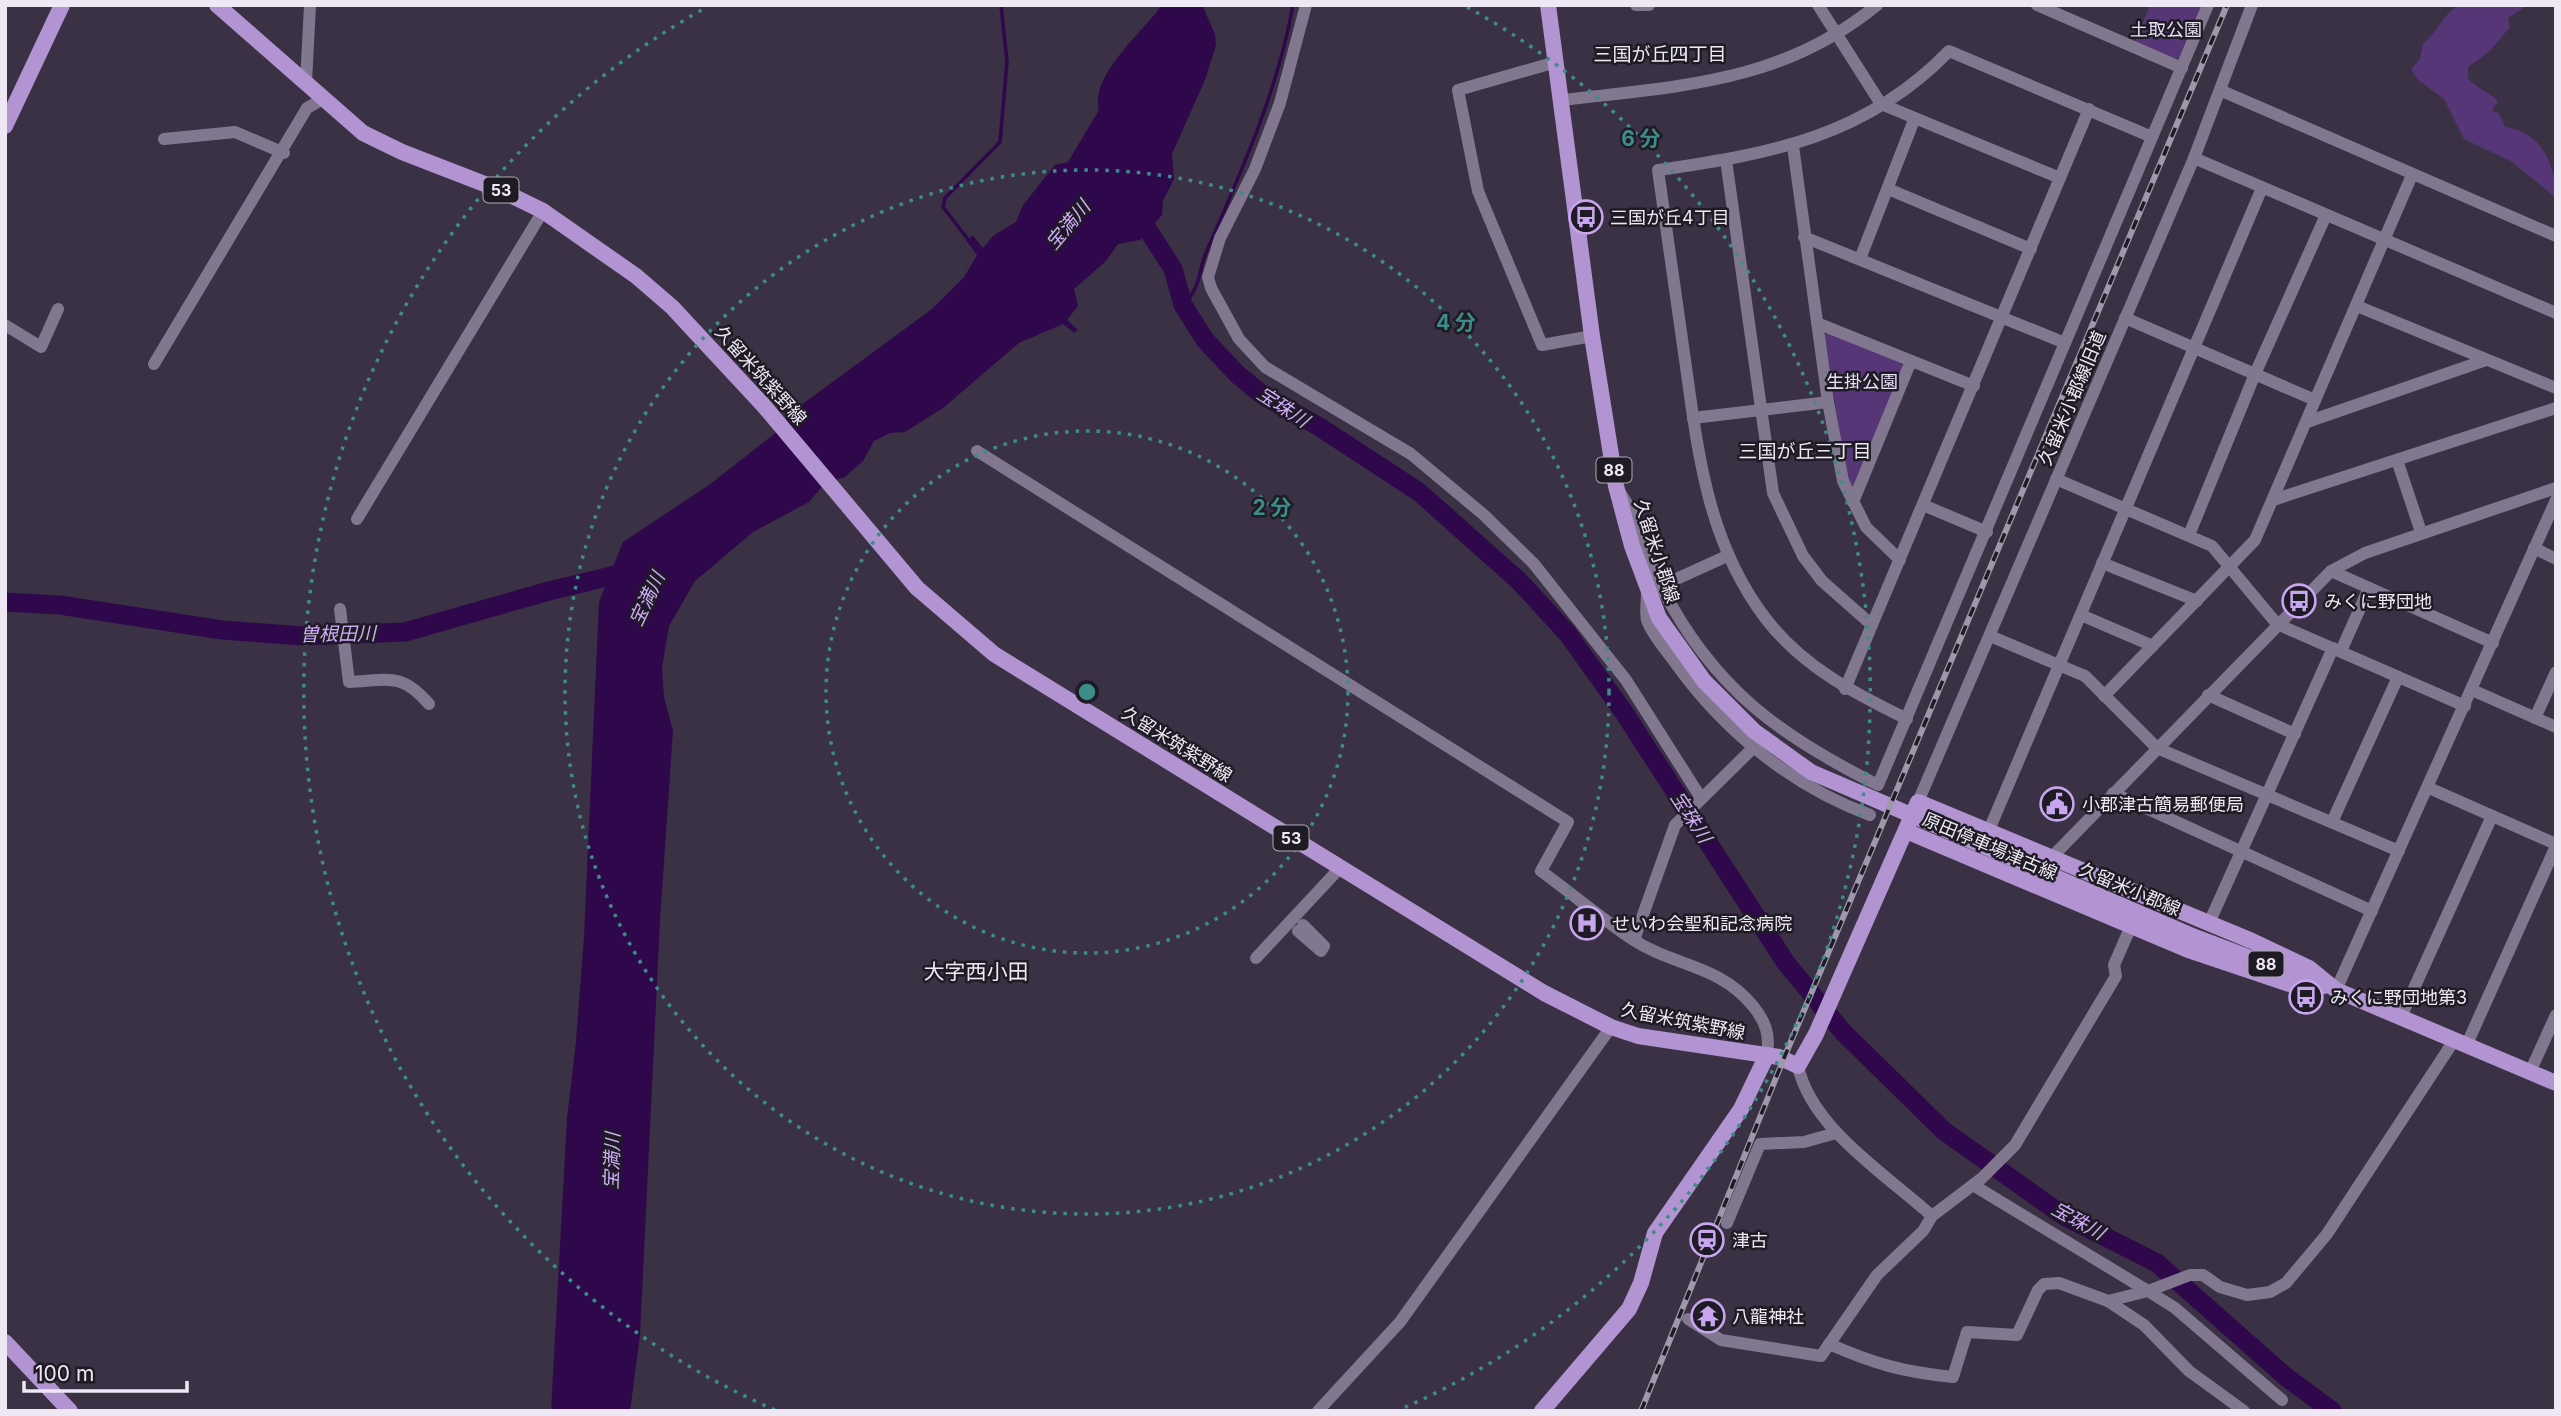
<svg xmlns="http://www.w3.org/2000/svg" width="2561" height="1416" viewBox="0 0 2561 1416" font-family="Inter,'Noto Sans JP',sans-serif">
<rect width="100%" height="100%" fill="#3a3144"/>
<g fill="#573677">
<path d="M 2150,5 L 2204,5 L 2182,57 L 2176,59 L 2135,42 Z"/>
<path d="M 2472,5 L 2528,5 L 2508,18 L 2510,27 L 2489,52 L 2468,67 L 2468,78 C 2477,89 2488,91 2498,101 L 2492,111 L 2499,113 L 2505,127 C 2542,132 2556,165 2556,198 L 2512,162 L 2464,139 L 2444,99 L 2417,79 L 2411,69 L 2420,59 L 2423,44 C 2435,35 2446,11 2457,7 C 2462,5 2467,8 2472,5 Z"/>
<path d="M 1829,332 L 1901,363 L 1903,368 L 1855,486 L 1848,485 L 1824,336 Z"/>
</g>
<path fill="#2f074b" d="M 1162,5 L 1202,5 L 1215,34 L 1216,45 L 1205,80 L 1172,154 L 1174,179 L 1163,201 L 1162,215 L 1140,240 L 1118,244 L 1106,261 L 1074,289 L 1078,306 L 1067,320 L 1078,330 L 1074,333 L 1063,324 L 1019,343 L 943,408 L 905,432 L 890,433 L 874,441 L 863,461 L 845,477 L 824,484 L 809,502 L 753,532 L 695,581 L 669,626 L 662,668 L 664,697 L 673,731 L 660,920 L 640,1335 L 630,1411 L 551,1411 L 567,1118 L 576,1042 L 584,937 L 599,602 L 623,542 L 709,485 L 778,431 L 789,414 L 932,309 L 964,277 L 977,255 L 966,240 L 973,236 L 983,248 L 994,235 L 1016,222 L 1023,205 L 1055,165 L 1068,162 L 1099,110 C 1089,76 1144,31 1162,5 Z"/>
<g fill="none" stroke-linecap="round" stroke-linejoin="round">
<g stroke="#2f074b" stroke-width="3.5">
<path d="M 970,242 L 943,207 L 945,198 L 1000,142 L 1007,62 L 1001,5"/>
<path d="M 1183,305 C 1202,285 1197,275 1206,253 C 1240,174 1278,91 1293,5"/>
</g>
<g stroke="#2f074b" stroke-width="19">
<path d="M 1134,208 L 1173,269 L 1183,305 L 1205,340 L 1238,375 L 1264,396 L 1318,426 L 1419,492 L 1520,582 L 1567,633 L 1623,711 L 1786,963 L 1843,1032 L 1944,1131 L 2064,1216 L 2157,1263 L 2286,1377 L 2332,1411"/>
<path d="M 5,602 L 60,605 L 222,630 L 303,636 L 405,632 L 549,591 L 632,571"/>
</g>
<g stroke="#81778e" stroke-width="12">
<path d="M 1306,5 L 1280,103 L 1255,169 L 1220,238 L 1208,277 L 1211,288 L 1239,339 L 1265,367 L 1411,454 L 1484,515 L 1534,564 L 1626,680 L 1701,798"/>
<path d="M 1636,5 L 1649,5"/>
<path d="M 1818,5 L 1881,104 L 2060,178"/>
<path d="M 2037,5 L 2182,68"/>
<path d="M 1556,62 L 1458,90 L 1478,191 L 1542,345 L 1592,336"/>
<path d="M 306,83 L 310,5"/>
<path d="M 2222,91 L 2556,236"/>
<path d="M 1563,100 C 1679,86 1782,83 1877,5"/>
<path d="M 164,139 L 235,132 L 284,153"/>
<path d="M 1793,146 L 1828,402 L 1843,481 L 1866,527 L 1900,560"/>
<path d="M 2194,158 L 2556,313"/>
<path d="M 1726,160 L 1773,493 L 1803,556 L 1822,581 L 1872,625"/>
<path d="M 1888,189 L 2031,249"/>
<path d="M 1804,237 L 2065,343"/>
<path d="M 1860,259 L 1914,120"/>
<path d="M 2357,306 L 2556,388"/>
<path d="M 2125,318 L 2315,400"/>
<path d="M 1817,323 L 1974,386"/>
<path d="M 5,325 L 41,347 L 58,309"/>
<path d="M 154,364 L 307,108 L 323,99"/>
<path d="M 1693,418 L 1828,402"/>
<path d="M 2307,422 L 2486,360"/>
<path d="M 977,451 L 1568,822 L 1541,871 C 1571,893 1601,918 1632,939 C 1674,967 1719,964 1753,1006 C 1766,1022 1770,1035 1767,1055"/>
<path d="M 2397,460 L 2421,532"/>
<path d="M 2056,479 L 2212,546 L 2277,624 L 2465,706"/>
<path d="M 1619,491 C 1640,520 1645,557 1662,588 C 1714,689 1780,736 1878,785 L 2208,5"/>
<path d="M 2273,500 L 2556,408"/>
<path d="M 1853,502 L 1911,361"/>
<path d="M 1923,505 L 1987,532"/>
<path d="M 357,519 L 543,211"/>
<path d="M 2189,535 L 2255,374 L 2326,215"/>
<path d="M 2534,548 L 2556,559"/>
<path d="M 2102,563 L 2197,601"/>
<path d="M 2331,571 L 2493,643"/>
<path d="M 1661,586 L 1727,556"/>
<path d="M 1647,593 C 1647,601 1645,612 1647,620 C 1651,633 1665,649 1674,661 C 1722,729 1791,786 1870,815"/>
<path d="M 340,609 L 349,682 C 389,680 401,672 429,704"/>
<path d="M 2081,615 L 2153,646"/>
<path d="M 1990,636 L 2085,676 L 2157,748 L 2399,851"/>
<path d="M 2341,651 L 2369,588"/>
<path d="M 1845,689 L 2089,109"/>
<path d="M 2472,690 L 2556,727"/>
<path d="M 2208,695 L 2295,734"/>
<path d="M 2104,696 L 2255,540 L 2412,175"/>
<path d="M 2535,718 L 2556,672"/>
<path d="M 1907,719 C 1854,693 1803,667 1766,619 C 1707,542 1698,452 1685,360 C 1676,297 1667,234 1658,170 C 1770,154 1866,137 1949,51 L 2152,137"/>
<path d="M 2429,788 L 2556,844"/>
<path d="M 2113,793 L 2372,911"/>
<path d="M 1918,802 L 2194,158 L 2252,5"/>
<path d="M 2332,822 L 2398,677"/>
<path d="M 1989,830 L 2262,188"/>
<path d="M 2049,864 L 2052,857 L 2331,571 L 2365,553 L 2556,488"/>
<path d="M 2209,923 L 2333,648"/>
<path d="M 1298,931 L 1321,951 L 1324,946 L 1303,925"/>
<path d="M 1634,940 L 1675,825 L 1754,747"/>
<path d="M 1256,958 L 1339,869"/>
<path d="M 2336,990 L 2556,500"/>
<path d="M 2401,1017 L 2492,816"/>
<path d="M 2467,1044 L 2556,846"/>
<path d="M 1798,1066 C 1811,1128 1887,1175 1932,1216"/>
<path d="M 2530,1072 L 2556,1015"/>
<path d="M 1973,1185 L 2148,1291 L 2190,1275 L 2203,1275 L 2220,1287 L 2247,1295 L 2270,1292 L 2286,1283 L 2327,1234 L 2455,1039"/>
<path d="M 1727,1223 L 1760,1144 L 1804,1142 L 1836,1133"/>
<path d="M 2108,1301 L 2144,1325 L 2189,1371 L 2244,1411"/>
<path d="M 1688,1319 L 1721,1340 L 1821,1356 L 1877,1275 L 1923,1231 L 1932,1216 L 1982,1178 L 2015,1145 L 2116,976 L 2114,965 L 2131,926"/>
<path d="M 1829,1344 C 1875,1364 1903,1372 1953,1377 L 1967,1332 L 2017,1335 L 2038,1290 L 2044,1284 L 2059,1283 L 2108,1301 L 2148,1291 L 2175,1308 L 2282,1400"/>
<path d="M 1318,1411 L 1400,1322 L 1611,1027"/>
</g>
<g stroke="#b194d1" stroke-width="16">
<path d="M 217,5 L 363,133 L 402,152 L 500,190 L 543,211 L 636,276 L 672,307 L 764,406 L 917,588 L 994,654 L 1544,993 L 1611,1027 L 1638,1036 L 1779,1057 L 1798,1066 L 1816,1034 L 1918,802 L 2252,941 L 2309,968 L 2336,990 L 2556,1083"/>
<path d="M 1548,5 L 1592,336 L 1616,486 L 1632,546 L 1659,618 L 1704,681 L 1754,731 L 1811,772 L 2195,937 L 2324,986"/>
<path d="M 5,126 L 62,5"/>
<path d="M 1906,831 L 2188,950 L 2289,984"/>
<path d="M 5,1342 L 70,1411"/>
<path d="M 1542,1411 L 1629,1309 L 1641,1283 L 1655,1233 L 1741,1109 L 1767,1055"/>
</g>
<defs>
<path id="rail" d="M 1641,1411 L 1784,1058 L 2227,5"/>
</defs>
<use href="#rail" stroke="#9f98a8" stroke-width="6"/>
<use href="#rail" stroke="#1f1b24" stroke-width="3.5" stroke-dasharray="10" stroke-linecap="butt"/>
</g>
<g fill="none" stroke="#3c8d89" stroke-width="3.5" stroke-dasharray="3.5 7">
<circle cx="1087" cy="692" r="261"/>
<circle cx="1087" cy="692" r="522"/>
<path d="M775 1410A783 783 0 0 1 707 7M1467 7A783 783 0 0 1 1399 1410"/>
</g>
<defs>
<symbol id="bus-ring" viewBox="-11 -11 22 22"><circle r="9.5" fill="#1f1b24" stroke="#c8a6ef" stroke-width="1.5"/><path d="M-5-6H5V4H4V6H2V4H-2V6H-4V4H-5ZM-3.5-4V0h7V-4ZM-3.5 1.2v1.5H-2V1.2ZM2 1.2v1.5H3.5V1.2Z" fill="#c8a6ef"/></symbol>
<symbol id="civic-ring" viewBox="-11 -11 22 22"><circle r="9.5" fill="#1f1b24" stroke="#c8a6ef" stroke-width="1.5"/><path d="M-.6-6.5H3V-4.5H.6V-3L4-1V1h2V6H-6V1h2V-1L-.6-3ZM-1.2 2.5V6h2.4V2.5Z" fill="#c8a6ef"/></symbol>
<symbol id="hospital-ring" viewBox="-11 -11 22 22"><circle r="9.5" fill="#1f1b24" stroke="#c8a6ef" stroke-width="1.5"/><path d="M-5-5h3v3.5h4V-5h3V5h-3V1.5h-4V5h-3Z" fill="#c8a6ef"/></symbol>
<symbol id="station-ring" viewBox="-11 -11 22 22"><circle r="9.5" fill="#1f1b24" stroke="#c8a6ef" stroke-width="1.5"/><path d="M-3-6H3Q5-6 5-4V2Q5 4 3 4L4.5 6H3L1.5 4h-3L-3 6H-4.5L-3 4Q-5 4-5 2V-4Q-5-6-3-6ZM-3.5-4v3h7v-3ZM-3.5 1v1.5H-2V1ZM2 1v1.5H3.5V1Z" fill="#c8a6ef"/></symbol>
<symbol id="temple-ring" viewBox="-11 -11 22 22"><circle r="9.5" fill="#1f1b24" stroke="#c8a6ef" stroke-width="1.5"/><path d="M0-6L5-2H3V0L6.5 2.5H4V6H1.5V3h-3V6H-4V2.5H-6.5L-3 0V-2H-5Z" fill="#c8a6ef"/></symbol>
</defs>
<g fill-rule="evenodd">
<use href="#bus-ring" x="1567" y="198" width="38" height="38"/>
<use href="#bus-ring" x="2280" y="582" width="38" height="38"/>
<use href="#civic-ring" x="2038" y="785" width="38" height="38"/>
<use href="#hospital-ring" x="1568" y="904" width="38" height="38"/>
<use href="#bus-ring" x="2287" y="978" width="38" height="38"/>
<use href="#station-ring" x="1688" y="1221" width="38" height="38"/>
<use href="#temple-ring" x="1689" y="1297" width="38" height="38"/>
</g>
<g text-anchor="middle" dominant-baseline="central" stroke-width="5" stroke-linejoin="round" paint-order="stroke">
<g fill="#1f1b24" stroke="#b0aab6" stroke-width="2">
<rect x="483.5" y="177.5" width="35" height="25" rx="5"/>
<rect x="1596.5" y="457.5" width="35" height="25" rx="5"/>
<rect x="1273.5" y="825.5" width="35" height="25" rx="5"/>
<rect x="2248.5" y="951.5" width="35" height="25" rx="5"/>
</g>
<g font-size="16" font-weight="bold" fill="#eee8f5">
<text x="501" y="190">53</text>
<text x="1614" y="470">88</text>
<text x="1291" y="838">53</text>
<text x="2266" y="964">88</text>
</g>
<g font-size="18" fill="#e8dff4" stroke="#1f1b24">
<text x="2166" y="29">土取公園</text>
<text x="1862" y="381">生掛公園</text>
</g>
<g font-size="18" fill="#eee8f5" stroke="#1f1b24" text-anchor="start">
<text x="1610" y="217">三国が丘4丁目</text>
<text x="2324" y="601">みくに野団地</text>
<text x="2082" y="804">小郡津古簡易郵便局</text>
<text x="1612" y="923">せいわ会聖和記念病院</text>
<text x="2330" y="997">みくに野団地第3</text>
<text x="1732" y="1240">津古</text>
<text x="1732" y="1316">八龍神社</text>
</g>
<g font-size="18" fill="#eee8f5" stroke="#1f1b24">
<text transform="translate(761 375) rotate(48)">久留米筑紫野線</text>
<text transform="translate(2072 398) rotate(-67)">久留米小郡線旧道</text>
<text transform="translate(1657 551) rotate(72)">久留米小郡線</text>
<text transform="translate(1177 744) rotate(32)">久留米筑紫野線</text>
<text transform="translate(1990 846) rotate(23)">原田停車場津古線</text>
<text transform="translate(2130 889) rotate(23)">久留米小郡線</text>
<text transform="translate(1683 1021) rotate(11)">久留米筑紫野線</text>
</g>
<g font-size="19" fill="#eee8f5" stroke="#1f1b24">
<text x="1660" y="54">三国が丘四丁目</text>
<text x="1805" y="451">三国が丘三丁目</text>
</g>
<g font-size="19" font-style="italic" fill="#d1acfb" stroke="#1f1b24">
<text transform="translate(1068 225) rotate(-50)">宝満川</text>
<text transform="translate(1283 407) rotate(33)">宝珠川</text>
<text transform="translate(647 599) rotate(-65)">宝満川</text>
<text transform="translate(338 634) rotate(-1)">曽根田川</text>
<text transform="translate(1691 817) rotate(57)">宝珠川</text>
<text transform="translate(612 1161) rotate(-88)">宝満川</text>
<text transform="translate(2078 1221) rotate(29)">宝珠川</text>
</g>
<g font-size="21" fill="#eee8f5" stroke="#1f1b24">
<text x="976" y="971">大字西小田</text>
</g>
</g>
<circle cx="1087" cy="692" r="10" fill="#3c8d89" stroke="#1f1b24" stroke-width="3.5"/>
<g font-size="21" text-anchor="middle" font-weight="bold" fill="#3c8d89" stroke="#1f1b24" stroke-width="5" stroke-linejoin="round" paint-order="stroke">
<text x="1641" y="146">6 分</text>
<text x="1456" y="330">4 分</text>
<text x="1272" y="515">2 分</text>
</g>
<rect width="2561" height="1416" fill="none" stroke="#eee8f5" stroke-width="14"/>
<path d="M24 1381v10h163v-10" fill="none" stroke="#eee8f5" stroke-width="3.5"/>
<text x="35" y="1381" font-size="21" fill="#eee8f5" stroke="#1f1b24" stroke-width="5" paint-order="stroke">100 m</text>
</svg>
